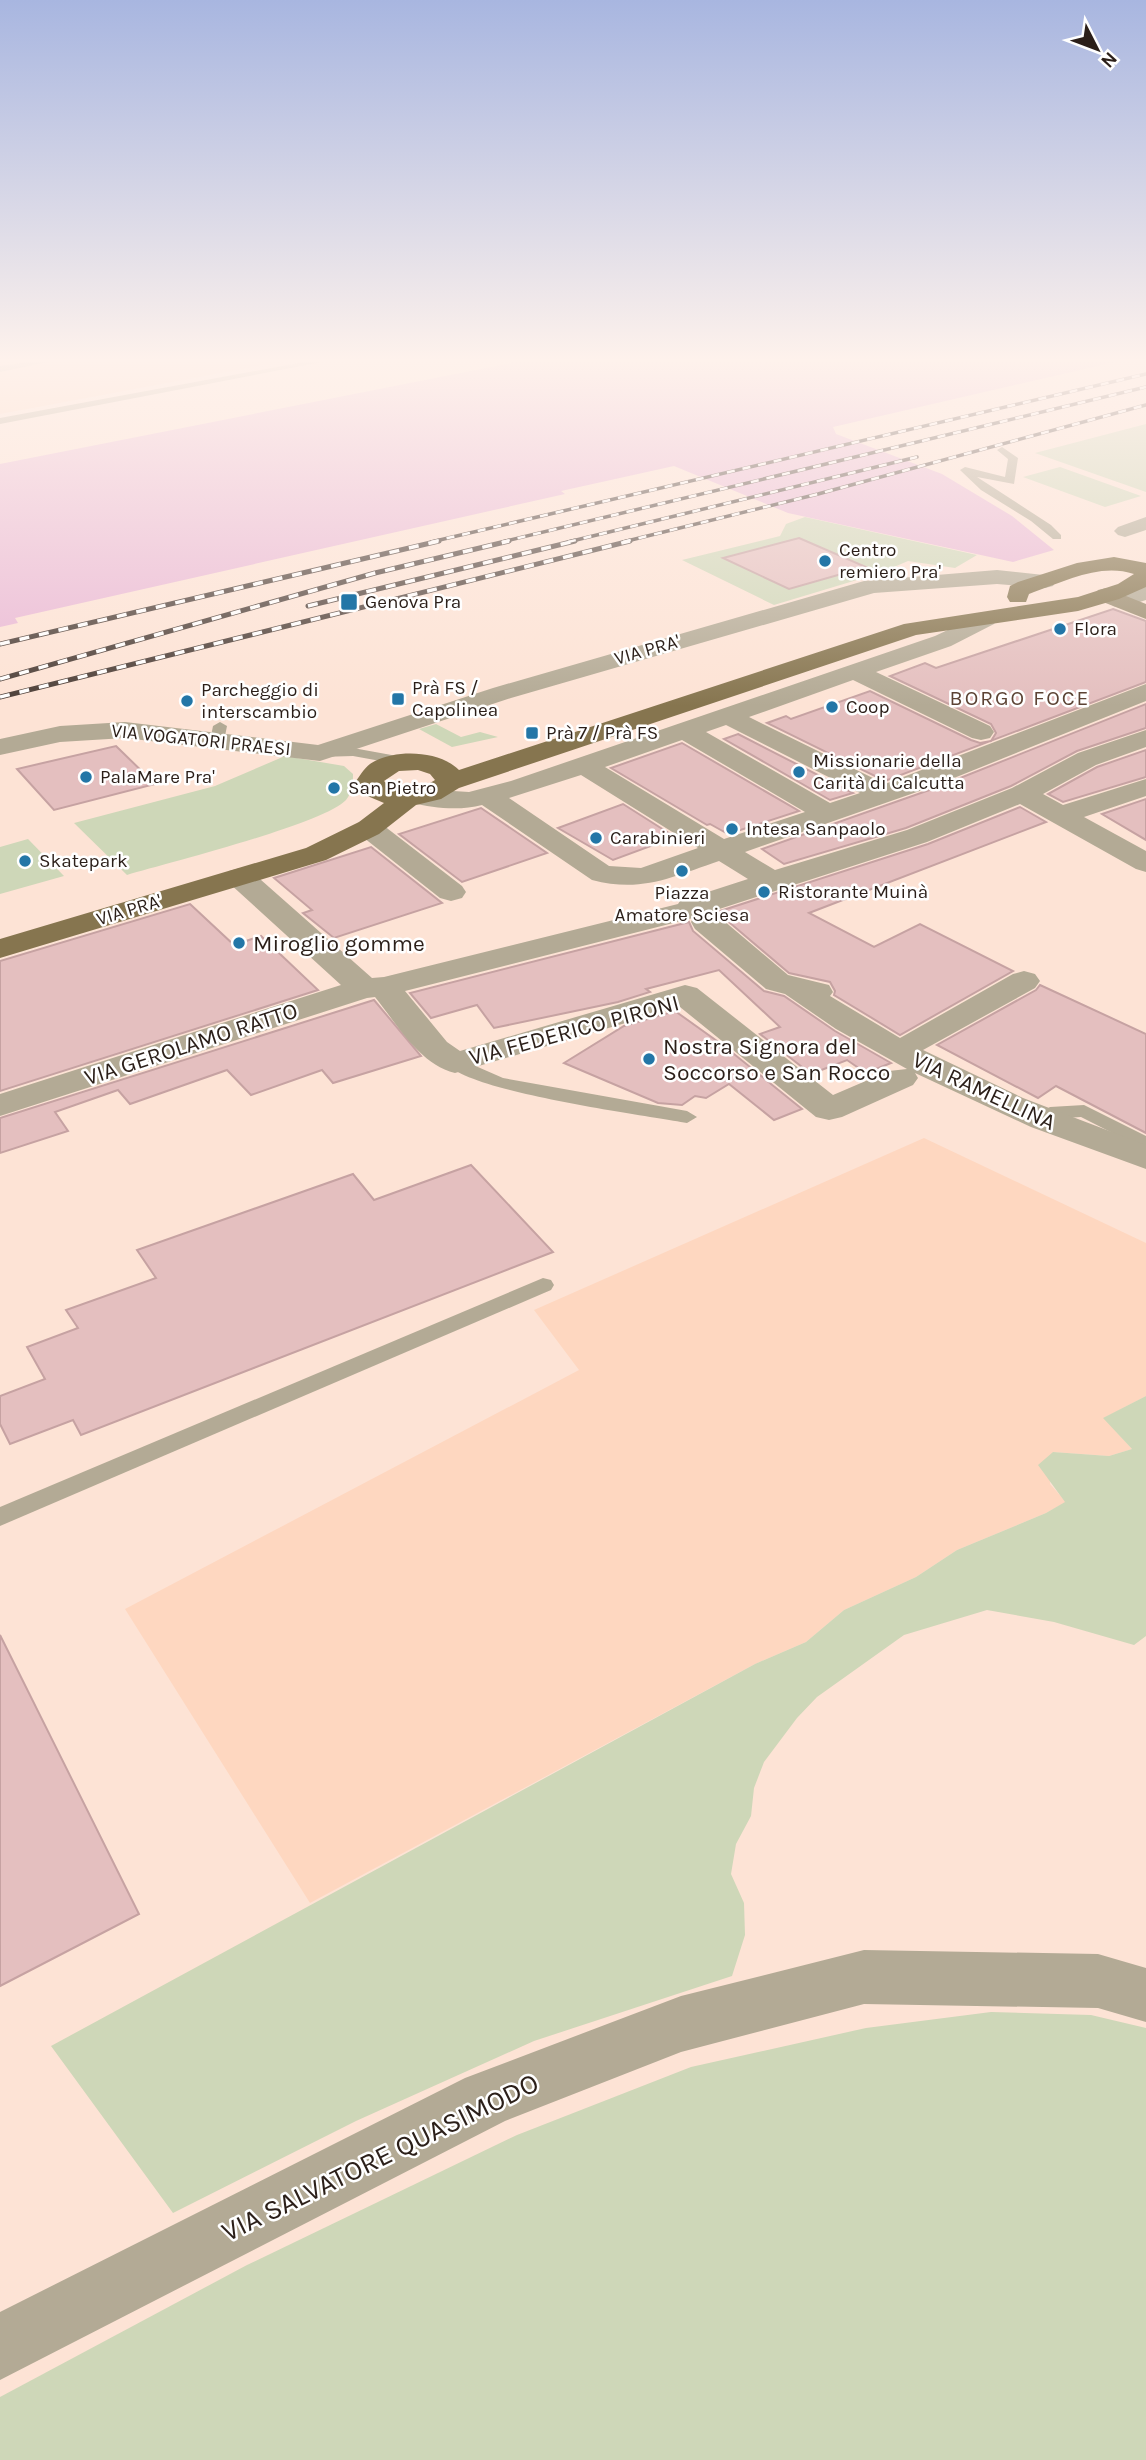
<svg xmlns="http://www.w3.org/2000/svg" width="1146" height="2460" viewBox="0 0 1146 2460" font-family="Karla,sans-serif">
<rect width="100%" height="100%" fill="#fde3d5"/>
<g fill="#fed7c0">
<path d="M 0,362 L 280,362 L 0,414 Z"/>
<path d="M 924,1138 L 1146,1243 L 1146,1396 L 1104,1418 L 1132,1449 L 1109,1456 L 1053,1452 L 1050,1484 L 1066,1502 L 1046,1513 L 957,1550 L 916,1577 L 844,1610 L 806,1642 L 755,1664 L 310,1903 L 125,1609 L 579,1370 L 534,1310 Z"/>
</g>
<g fill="#ced7b8">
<path d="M 1146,424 L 1146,492 L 1035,453 Z"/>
<path d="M 1060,467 L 1141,496 L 1105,507 L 1023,477 Z"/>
<path d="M 805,517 L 977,555 L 955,568 L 908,561 L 880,573 L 774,605 L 682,560 L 780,536 L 786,524 Z"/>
<path d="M 436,724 L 461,737 L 480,732 L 498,737 L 452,747 L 419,729 Z"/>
<path d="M 285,756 L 344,766 L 353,774 C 353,783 352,793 346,800 C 324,824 167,863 127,875 L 74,823 L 215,786 Z"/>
<path d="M 28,839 L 64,876 L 0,894 L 0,847 Z"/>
<path d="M 1146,1396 L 1146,1636 L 1134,1645 L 1054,1622 L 987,1610 L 904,1635 L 817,1697 L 797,1718 L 764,1762 L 754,1788 L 751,1816 L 736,1844 L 731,1874 L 744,1903 L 745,1935 L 732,1976 L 534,2041 L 356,2121 L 173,2213 L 51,2046 L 755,1664 L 806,1642 L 844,1610 L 916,1577 L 957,1550 L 1046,1513 L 1065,1502 L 1038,1465 L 1053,1452 L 1109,1456 L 1132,1449 L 1103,1418 Z"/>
<path d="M 991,2012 L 1091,2015 L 1146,2028 L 1146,2460 L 0,2460 L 0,2397 L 247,2265 L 517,2135 L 691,2067 L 866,2028 Z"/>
</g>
<path fill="#e9b8d5" d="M 516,362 L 1115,362 L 833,427 L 836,434 L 942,474 L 1012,516 L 1054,550 L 1013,562 L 788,513 L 674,466 L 561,491 L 565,494 L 15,618 L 18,623 L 0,627 L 0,464 Z"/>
<g fill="#e4bfbf" stroke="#c6a2a2" stroke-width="2">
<path d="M 799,538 L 866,567 L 789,589 L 723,558 Z"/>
<path d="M 1113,609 L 1146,621 L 1146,682 L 885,781 L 767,723 L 786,716 L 791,719 L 870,691 L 971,740 L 980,743 L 991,741 L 996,733 L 991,724 L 890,676 L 925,663 L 936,668 Z"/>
<path d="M 1146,704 L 1146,728 L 1077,751 L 1011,786 L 906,828 L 784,864 L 762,849 L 935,788 Z"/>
<path d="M 738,734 L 853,793 L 830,800 L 724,739 Z"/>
<path d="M 682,743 L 799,811 L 728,834 L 710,824 L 707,825 L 611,768 Z"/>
<path d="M 116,746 L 155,784 L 54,810 L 17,769 Z"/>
<path d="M 1146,750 L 1146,777 L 1063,802 L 1048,794 L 1097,767 Z"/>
<path d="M 1146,799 L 1146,840 L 1102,814 Z"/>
<path d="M 623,804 L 675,837 L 613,860 L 558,828 Z"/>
<path d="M 1020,807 L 1046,822 L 809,913 L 874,947 L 920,924 L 1013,971 L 900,1035 L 834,995 L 835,991 L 830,982 L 789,973 L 717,912 L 928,844 Z"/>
<path d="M 481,808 L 547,853 L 462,882 L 399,834 Z"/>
<path d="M 371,847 L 442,903 L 334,938 L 303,913 L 312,910 L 274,878 Z"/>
<path d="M 190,904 L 234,945 L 261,936 L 318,990 L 0,1091 L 0,961 Z"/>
<path d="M 689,922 L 693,931 L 764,991 L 784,996 L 835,1031 L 891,1063 L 866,1073 L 847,1060 L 811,1074 L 760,1034 L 780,1027 L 719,970 L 646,989 L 650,992 L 618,1002 L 494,1028 L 477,1005 L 431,1018 L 410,993 Z"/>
<path d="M 1040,985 L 1146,1034 L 1146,1133 L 1056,1086 L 1038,1098 L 937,1045 L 1036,990 Z"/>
<path d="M 374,1000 L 421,1056 L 333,1083 L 322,1070 L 251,1095 L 227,1070 L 130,1104 L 118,1090 L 55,1112 L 68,1131 L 0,1153 L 0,1118 Z"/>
<path d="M 675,1011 L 724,1046 L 802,1109 L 774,1120 L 729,1084 L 706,1098 L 695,1096 L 682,1105 L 658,1103 L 564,1063 L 624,1026 Z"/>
<path d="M 471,1165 L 553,1252 L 81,1435 L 73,1420 L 10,1444 L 0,1424 L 0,1396 L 45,1379 L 27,1347 L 78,1328 L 66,1310 L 156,1278 L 137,1250 L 353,1174 L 374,1200 Z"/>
<path d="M 0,1635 L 139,1914 L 0,1986 Z"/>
</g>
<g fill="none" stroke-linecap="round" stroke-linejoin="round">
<g fill="#b3aa95" fill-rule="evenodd">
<path d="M 28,362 L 48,362 L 0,372 L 0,366 Z"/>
<path d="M 304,362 L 322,362 L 0,424 L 0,418 Z"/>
<path d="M 1002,447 L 1018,458 L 1014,484 L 977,477 L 1051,525 L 1061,535 L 1061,539 L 1053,539 L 1031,521 L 981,490 L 960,470 L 965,467 L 1005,477 L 1008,459 L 997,450 Z"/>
<path d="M 220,722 L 227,726 L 225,736 L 229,742 L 222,746 L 217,745 L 211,736 L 213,726 Z"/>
<path d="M 353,748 L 408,758 L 415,762 L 408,766 L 353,756 L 320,757 L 313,753 L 320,749 Z"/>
<path d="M 455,1057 L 503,1078 L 687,1111 L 697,1117 L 687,1123 C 643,1115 468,1092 446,1063 L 448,1059 Z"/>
<path d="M 1084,1105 L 1146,1136 L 1146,1150 L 1081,1117 L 1050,1119 L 1040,1113 L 1050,1107 Z"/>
<path d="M 543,1278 L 551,1280 L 554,1285 L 551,1290 L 0,1526 L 0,1507 Z"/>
</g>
<g fill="#b3aa95" fill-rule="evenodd">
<path d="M 1146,517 L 1146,530 L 1125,537 L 1118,535 L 1114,531 L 1118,527 Z"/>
<path d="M 997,570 L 1053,576 L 1056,581 L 1053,586 L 1045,588 L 997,584 L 874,593 L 511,698 L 320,761 L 125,738 L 60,742 L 0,755 L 0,739 L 60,726 L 125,722 L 318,745 L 493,688 L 864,581 Z"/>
<path d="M 1146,586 L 1146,600 L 1121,608 L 1113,606 L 1110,601 L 1113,596 Z"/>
<path d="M 986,612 L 994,614 L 998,619 L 994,624 L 951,646 L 876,672 L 990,726 L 994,732 L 990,738 L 981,740 L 972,738 L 853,680 L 749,717 L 885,784 L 1146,684 L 1146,701 L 934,786 L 745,852 L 775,870 L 907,830 L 1012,788 L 1078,753 L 1146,730 L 1146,747 L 1096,765 L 1043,794 L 1063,805 L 1146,779 L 1146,796 L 1084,817 L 1146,851 L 1146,872 L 1136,869 L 1020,804 L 927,842 L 707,913 L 717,915 L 788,975 L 829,985 L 833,992 L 830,996 L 900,1038 L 1013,974 L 1024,971 L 1035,974 L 1040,981 L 1035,988 L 923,1050 L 1023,1098 L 1146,1145 L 1146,1169 L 1031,1127 L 915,1073 L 918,1078 L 913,1085 L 842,1117 L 829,1120 L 816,1117 L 680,1007 L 455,1073 C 419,1064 397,1024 375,997 L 367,998 L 0,1116 L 0,1094 L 341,985 L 229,883 L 225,877 L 229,871 L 240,868 L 251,871 L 372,978 L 384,977 L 678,904 L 680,901 L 748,879 L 719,861 C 672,877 642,893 592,880 L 482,805 C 460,811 433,808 412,803 L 408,797 L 412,791 L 422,789 L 469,792 L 511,781 L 935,636 ZM 726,725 L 860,793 L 830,803 L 706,732 ZM 682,740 L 805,812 L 724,839 L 605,767 ZM 581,775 L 698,848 L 641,868 L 609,866 L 509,798 ZM 693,918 L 691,922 L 695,929 L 766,989 L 785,994 L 836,1029 L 907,1069 L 889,1071 L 833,1095 L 697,988 L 685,985 L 460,1051 L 447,1042 L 405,991 Z"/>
<path d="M 369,819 L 379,822 L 462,886 L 466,892 L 462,898 L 451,901 L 440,898 L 359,834 L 355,828 L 359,822 Z"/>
<path d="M 864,1950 L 1098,1954 L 1146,1968 L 1146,2022 L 1098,2008 L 864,2004 L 681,2052 L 505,2121 L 0,2380 L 0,2312 L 465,2078 L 681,1996 Z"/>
</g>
<path fill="#998b6d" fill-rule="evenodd" d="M 1106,588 L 1146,604 L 1146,619 L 1098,600 L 1095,595 L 1098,590 Z"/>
<path fill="#86754f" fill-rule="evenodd" d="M 1114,557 L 1146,563 L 1146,587 L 1119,599 L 1078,611 L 916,635 L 459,788 L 441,799 L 416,805 L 379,834 L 326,860 L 0,958 L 0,939 L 306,848 L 359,822 L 384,803 L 365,795 L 356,781 C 362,773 366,765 375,761 C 399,749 440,751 459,770 L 904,624 L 1078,597 L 1118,584 L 1134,574 C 1100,563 1066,581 1034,592 L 1029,594 L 1026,602 L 1010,602 L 1007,597 L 1010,586 L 1018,582 L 1077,563 ZM 418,770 L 430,774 L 435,780 C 420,790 398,795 384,781 L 399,771 Z"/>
<defs>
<g id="rail-far1">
<path d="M 431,542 L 1146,374"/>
<path d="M 502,542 L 1146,387"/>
<path d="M 568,542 L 917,457"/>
<path d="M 623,542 L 818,494 L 1146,405"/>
</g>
<g id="rail">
<path d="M 308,606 L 575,541"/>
<path d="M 0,644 L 439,541"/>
<path d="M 0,679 L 375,573 L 509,541"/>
<path d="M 0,697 L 630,541"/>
</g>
</defs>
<use href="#rail-far1" stroke="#4c3e37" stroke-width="3.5"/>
<use href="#rail" stroke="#4c3e37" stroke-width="5"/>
<use href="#rail-far1" stroke="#fff" stroke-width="2.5" stroke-dasharray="8" stroke-linecap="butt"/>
<use href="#rail" stroke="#fff" stroke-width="3.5" stroke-dasharray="10" stroke-linecap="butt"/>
</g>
<linearGradient id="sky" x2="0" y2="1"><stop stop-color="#a8b6e0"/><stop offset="0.51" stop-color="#fef2ec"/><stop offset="1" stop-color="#fef2ec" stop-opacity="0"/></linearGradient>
<rect width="1146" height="706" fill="url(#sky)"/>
<g fill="#2376a7" stroke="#fff" stroke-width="2.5">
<circle cx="825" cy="561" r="7"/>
<rect x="340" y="593" width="18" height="18" rx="3.5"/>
<circle cx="1060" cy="629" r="7"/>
<rect x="391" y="692" width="14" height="14" rx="3.5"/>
<circle cx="187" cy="701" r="7"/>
<circle cx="832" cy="707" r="7"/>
<rect x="525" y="726" width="14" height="14" rx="3.5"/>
<circle cx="799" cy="772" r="7"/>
<circle cx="86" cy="777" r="7"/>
<circle cx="334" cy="788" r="7"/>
<circle cx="732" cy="829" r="7"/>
<circle cx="596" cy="838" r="7"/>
<circle cx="25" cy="861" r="7"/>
<circle cx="682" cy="871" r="7"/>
<circle cx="764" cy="892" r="7"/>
<circle cx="239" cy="943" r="7"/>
<circle cx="649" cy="1059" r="7"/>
</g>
<g text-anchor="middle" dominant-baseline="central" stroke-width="5" stroke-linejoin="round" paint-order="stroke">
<g font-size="19" fill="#2b1f19" stroke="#fff" text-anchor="start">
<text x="839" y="550">Centro<tspan x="839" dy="22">remiero Pra'</tspan></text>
<text x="365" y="602">Genova Pra</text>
<text x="1074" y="629">Flora</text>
<text x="412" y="688">Prà FS /<tspan x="412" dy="22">Capolinea</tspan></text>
<text x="201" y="690">Parcheggio di<tspan x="201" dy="22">interscambio</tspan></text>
<text x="846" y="707">Coop</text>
<text x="546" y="733">Prà 7 / Prà FS</text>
<text x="813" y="761">Missionarie della<tspan x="813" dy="22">Carità di Calcutta</tspan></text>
<text x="100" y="777">PalaMare Pra'</text>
<text x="348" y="788">San Pietro</text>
<text x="746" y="829">Intesa Sanpaolo</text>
<text x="610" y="838">Carabinieri</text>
<text x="39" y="861">Skatepark</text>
<text x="778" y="892">Ristorante Muinà</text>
<text x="682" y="893" text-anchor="middle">Piazza<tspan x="682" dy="22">Amatore Sciesa</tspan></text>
</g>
<g font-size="19" fill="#2b1f19" stroke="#fff">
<text transform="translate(647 650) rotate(-16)">VIA PRA'</text>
<text transform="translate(201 740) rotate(6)">VIA VOGATORI PRAESI</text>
<text transform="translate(129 910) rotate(-17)">VIA PRA'</text>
</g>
<g font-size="21" letter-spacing="2" fill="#5c4334" stroke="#fff">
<text x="1020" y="698">BORGO FOCE</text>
</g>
<g font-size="23" fill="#2b1f19" stroke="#fff" text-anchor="start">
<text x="253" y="943">Miroglio gomme</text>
<text x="663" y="1046">Nostra Signora del<tspan x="663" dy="26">Soccorso e San Rocco</tspan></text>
</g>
<g font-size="23" fill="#2b1f19" stroke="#fff">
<text transform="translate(574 1030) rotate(-15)">VIA FEDERICO PIRONI</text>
<text transform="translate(191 1044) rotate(-18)">VIA GEROLAMO RATTO</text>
<text transform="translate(984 1091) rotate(25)">VIA RAMELLINA</text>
</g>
<g font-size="28" fill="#2b1f19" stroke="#fff">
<text transform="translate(380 2157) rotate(-26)">VIA SALVATORE QUASIMODO</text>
</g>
</g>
<g transform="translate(1097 49) rotate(132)" stroke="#ffffff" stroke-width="5" paint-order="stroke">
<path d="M0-5L12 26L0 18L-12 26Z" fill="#2b1f19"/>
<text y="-10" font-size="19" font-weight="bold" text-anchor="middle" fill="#2b1f19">N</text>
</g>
</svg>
